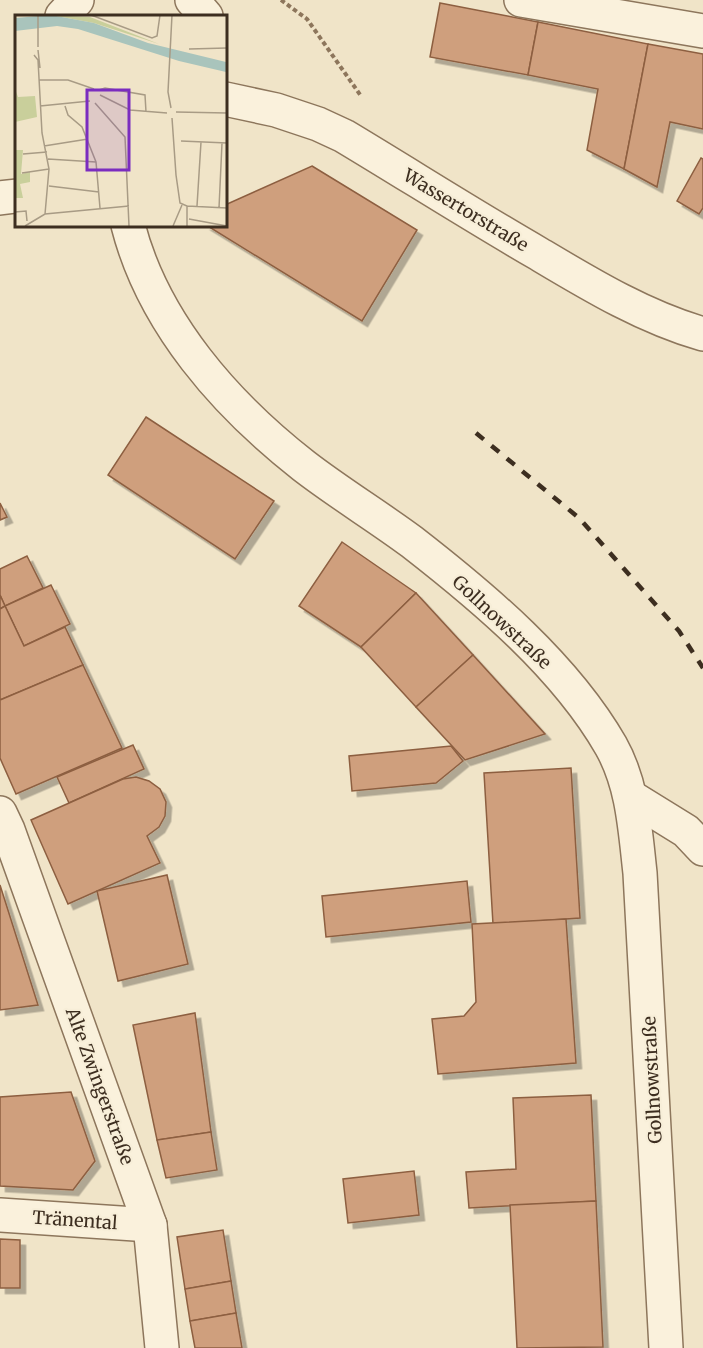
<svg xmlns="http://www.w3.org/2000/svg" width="703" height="1348" viewBox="0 0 703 1348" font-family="Merriweather,serif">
<defs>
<filter id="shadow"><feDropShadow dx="5.5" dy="5.5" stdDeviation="0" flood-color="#0004"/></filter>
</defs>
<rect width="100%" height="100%" fill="#f0e4c8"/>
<g fill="#cf9f7d" stroke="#8d5f41" stroke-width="1.5" filter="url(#shadow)">
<path d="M 440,3 L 538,22 L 528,75 L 430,57 Z"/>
<path d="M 538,22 L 648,44 L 624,169 L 587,150 L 598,89 L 528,75 Z"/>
<path d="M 648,44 L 703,54 L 703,129 L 670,122 L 657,187 L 624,169 Z"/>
<path d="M 701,158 L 703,159 L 703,208 L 699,214 L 677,201 Z"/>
<path d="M 312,166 L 417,230 L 362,321 L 206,225 L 225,225 L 225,205 Z"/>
<path d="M 146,417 L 274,501 L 235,559 L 108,475 Z"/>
<path d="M 0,503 L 7,517 L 0,520 Z"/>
<path d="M 342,542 L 416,593 L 361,647 L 299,606 Z"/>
<path d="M 27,556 L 43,588 L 5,606 L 0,595 L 0,569 Z"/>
<path d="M 51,585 L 70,624 L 24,646 L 5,606 Z"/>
<path d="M 416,593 L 473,655 L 416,707 L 361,647 Z"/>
<path d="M 0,595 L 5,606 L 0,609 Z"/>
<path d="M 5,606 L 24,646 L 65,627 L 83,665 L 0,700 L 0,609 Z"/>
<path d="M 473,655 L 545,734 L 465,760 L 416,707 Z"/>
<path d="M 83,665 L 122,748 L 16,794 L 0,758 L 0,700 Z"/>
<path d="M 133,745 L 144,769 L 69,803 L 57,777 Z"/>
<path d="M 451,746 L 463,761 L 436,783 L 352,791 L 349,756 Z"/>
<path d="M 571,768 L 580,918 L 493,924 L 484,773 Z"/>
<path d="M 136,777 L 149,781 L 160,789 L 166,802 L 165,816 L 159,827 L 147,836 L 160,863 L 68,904 L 31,820 L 123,779 Z"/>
<path d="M 167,875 L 188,964 L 118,981 L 97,891 Z"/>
<path d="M 467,881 L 471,922 L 326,937 L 322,896 Z"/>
<path d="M 0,885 L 38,1005 L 0,1010 Z"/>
<path d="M 566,919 L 576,1063 L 438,1074 L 432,1019 L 464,1016 L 476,1002 L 472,924 Z"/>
<path d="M 195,1013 L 211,1132 L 157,1140 L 133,1025 Z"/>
<path d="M 71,1092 L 95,1161 L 73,1190 L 0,1186 L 0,1097 Z"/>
<path d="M 591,1095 L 596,1201 L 469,1208 L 466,1172 L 516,1169 L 513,1098 Z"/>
<path d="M 211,1132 L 217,1170 L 166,1178 L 157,1140 Z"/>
<path d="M 414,1171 L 419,1215 L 348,1223 L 343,1179 Z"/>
<path d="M 596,1201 L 603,1347 L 517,1348 L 510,1205 Z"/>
<path d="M 223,1230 L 231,1281 L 185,1289 L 177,1237 Z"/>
<path d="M 0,1239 L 20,1240 L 20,1288 L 0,1288 Z"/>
<path d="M 231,1281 L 236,1313 L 190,1321 L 185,1289 Z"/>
<path d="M 236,1313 L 242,1348 L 195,1348 L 190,1321 Z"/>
</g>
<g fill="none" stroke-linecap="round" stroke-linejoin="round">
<defs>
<g id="minor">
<path d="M 192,0 L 206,16"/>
<path d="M 521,0 L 703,31"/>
<path d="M 62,16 L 77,0"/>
<path d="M 225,99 L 276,110 L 318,124 L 344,136 C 409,175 473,216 539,254 C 591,285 644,317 703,334"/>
<path d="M 0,198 L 16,196"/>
<path d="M 128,225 C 153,323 226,405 304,466 C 339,493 377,516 412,542 C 484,598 565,666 611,746 C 633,785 635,829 640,873 L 666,1348"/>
<path d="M 631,797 L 686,831 L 703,849"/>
<path d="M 0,813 L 8,830 L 150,1225 L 162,1348"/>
<path d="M 0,1215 L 150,1225"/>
</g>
</defs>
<use href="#minor" stroke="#8d765c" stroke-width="36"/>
<path stroke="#8d765c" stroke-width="4" stroke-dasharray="4.5 3" stroke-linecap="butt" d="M 281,0 L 307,19 L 361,96"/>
<use href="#minor" stroke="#faf1dc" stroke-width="33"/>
<path stroke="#3d2e20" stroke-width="4.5" stroke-dasharray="10 10" stroke-linecap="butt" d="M 476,433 L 579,518 L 679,631 L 703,668"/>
</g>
<g text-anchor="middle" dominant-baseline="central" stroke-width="4.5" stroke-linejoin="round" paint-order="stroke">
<g font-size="18" fill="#3d2e20" stroke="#f7eed8">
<text transform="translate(466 210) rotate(31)">Wassertorstraße</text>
<text transform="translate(502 622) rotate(43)">Gollnowstraße</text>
<text transform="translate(652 1080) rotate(-93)">Gollnowstraße</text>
<text transform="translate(100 1086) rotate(70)">Alte Zwingerstraße</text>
<text transform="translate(75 1220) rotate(4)">Tränental</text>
</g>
</g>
<g transform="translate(15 15)">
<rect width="212" height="212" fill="#f0e4c8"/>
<path d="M 36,0 L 75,2 L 144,29 L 79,8 ZM 0,74 L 3,82 L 20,81 L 22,102 L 0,107 ZM 0,135 L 8,135 L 6,159 L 15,157 L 15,167 L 5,169 L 8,183 L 0,183 Z" fill="#c9cf9b"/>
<path d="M 36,0 L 79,8 L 133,28 L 211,47 L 211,57 L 164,46 L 63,14 L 42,11 L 0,16 L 0,3 Z" fill="#a9c4bc"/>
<path fill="none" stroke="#a89b85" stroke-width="1.5" d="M 23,0 L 23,32M 76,0 L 137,23 L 142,21 L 145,0M 174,34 L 212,33M 23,35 L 25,53M 19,40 L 23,45 L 27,118 L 34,154 L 30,199M 24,65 L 53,65 L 79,74M 84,75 L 90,73 L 130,80 L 131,97M 85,80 L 115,95 L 152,98M 80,88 L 110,122 L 114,211M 25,91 L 75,86M 50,91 L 53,100 L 67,112 L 81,147 L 85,193M 156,93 L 153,77 L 157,0M 161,97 L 212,98M 157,103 L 161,160 L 165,188 L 172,191 L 172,211M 166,126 L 212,128M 29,131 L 73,124M 8,139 L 32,137M 33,144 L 81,147M 7,158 L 34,154M 34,171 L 84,177M 172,191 L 212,193M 182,191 L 186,127M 204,193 L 207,128M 0,197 L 11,196 L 12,206M 174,204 L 212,211M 10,211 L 30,199 L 114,191M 158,211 L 167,190"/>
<path fill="#7b2cbf" fill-opacity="0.15" stroke="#7b2cbf" stroke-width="3" d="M 72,75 L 114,75 L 114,155 L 72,155 Z"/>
<rect width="212" height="212" fill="none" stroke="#3d2e20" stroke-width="3"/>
</g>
</svg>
